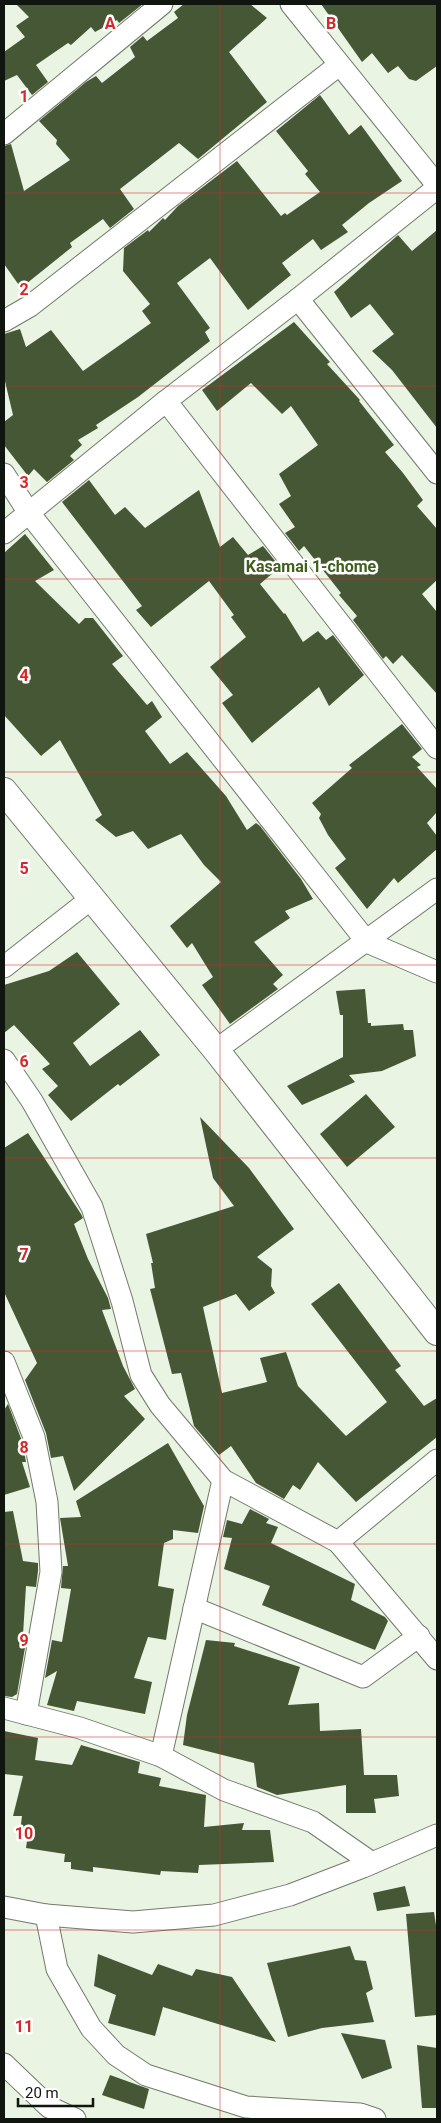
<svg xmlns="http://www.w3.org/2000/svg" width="441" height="2123" viewBox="0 0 441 2123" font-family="Roboto,sans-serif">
<rect width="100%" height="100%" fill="#eaf4e2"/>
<g fill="#465735">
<path d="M 16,4 L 143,4 L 119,23 L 117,20 L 95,32 L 91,27 L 71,45 L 68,43 L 36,65 L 48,82 L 32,95 L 17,75 L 4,81 L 4,52 L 25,37 L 16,26 L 29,17 Z"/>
<path d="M 184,4 L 250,4 L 267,18 L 229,52 L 267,102 L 198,159 L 179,143 L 120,189 L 134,209 L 110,228 L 103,219 L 70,243 L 72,247 L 21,288 L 4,264 L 4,146 L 11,144 L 24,191 L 70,160 L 56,144 L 57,140 L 39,121 L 86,82 L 96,76 L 102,83 L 135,57 L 130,47 L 143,36 L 147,41 L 178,18 L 174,12 Z"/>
<path d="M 321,4 L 437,4 L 437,66 L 416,81 L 409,79 L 398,66 L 388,73 L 372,53 L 362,62 Z"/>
<path d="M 320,95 L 349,135 L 361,125 L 402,181 L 369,203 L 342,225 L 348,232 L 321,250 L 313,239 L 282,263 L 291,275 L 248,310 L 210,258 L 177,283 L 210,328 L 205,332 L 210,341 L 138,397 L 96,425 L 98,428 L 78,440 L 82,445 L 70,456 L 74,460 L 47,482 L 34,469 L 28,476 L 4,445 L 4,422 L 13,415 L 4,377 L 4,334 L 20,329 L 26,347 L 51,330 L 83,371 L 151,323 L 142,311 L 150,304 L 123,271 L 124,248 L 148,230 L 149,232 L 163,218 L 165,220 L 178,206 L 237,161 L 281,216 L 285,213 L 287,215 L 320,192 L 305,174 L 308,171 L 276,131 Z"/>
<path d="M 437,230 L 437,428 L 392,370 L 372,351 L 394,334 L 370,304 L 351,318 L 334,292 L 398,235 L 412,251 Z"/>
<path d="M 294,322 L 330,362 L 327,364 L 360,400 L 359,401 L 394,445 L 385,452 L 403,473 L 423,500 L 417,506 L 437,529 L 437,580 L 422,594 L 437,612 L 437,694 L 402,655 L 393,664 L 386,656 L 383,659 L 353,620 L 357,616 L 339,595 L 341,593 L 304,546 L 299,551 L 285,533 L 295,527 L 279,504 L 291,496 L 279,474 L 318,445 L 291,406 L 282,414 L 251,383 L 217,411 L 202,390 Z"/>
<path d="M 89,480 L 115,515 L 125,507 L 145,528 L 199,490 L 220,547 L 233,537 L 248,555 L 263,546 L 280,567 L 260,584 L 284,614 L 285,613 L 303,642 L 318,631 L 326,640 L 333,635 L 364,675 L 329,706 L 319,687 L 252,743 L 222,703 L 233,695 L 210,667 L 246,637 L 231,617 L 234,615 L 209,581 L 151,627 L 136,610 L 142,606 L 62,502 Z"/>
<path d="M 25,534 L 54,570 L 35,581 L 79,624 L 85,618 L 93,618 L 123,656 L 112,664 L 147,705 L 152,701 L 162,717 L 145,731 L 170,764 L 187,752 L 226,796 L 247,830 L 256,823 L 260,826 L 301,879 L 313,899 L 285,911 L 290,918 L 254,942 L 283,975 L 273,984 L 278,989 L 230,1024 L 202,985 L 213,977 L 192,943 L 187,948 L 170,926 L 221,882 L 204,865 L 181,834 L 148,849 L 133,831 L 116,837 L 95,820 L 102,815 L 60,740 L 41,756 L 4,715 L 4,553 Z"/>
<path d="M 402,724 L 422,749 L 412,757 L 421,765 L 417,767 L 437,789 L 437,812 L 427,823 L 437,836 L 437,849 L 398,883 L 394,878 L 367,909 L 335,868 L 346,859 L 328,835 L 319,818 L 321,814 L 312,803 L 352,768 L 349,765 Z"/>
<path d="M 77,952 L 120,1004 L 73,1043 L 90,1066 L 140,1030 L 160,1055 L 120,1086 L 118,1084 L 71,1121 L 48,1095 L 58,1086 L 42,1069 L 50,1064 L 14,1025 L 4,1033 L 4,985 L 49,971 Z"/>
<path d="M 365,989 L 368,1023 L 371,1023 L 371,1026 L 403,1024 L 404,1030 L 413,1030 L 416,1056 L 382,1071 L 349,1075 L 355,1082 L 302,1105 L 287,1086 L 343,1057 L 343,1015 L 340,1015 L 336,991 Z"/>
<path d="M 366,1094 L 395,1127 L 347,1167 L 320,1134 Z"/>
<path d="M 200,1117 L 249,1168 L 294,1229 L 257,1257 L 272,1269 L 271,1286 L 275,1293 L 249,1311 L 236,1294 L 203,1307 L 222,1393 L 267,1382 L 260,1358 L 286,1352 L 298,1386 L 346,1436 L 387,1402 L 311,1304 L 339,1283 L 401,1366 L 395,1370 L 424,1406 L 437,1398 L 437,1437 L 356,1502 L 318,1462 L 300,1490 L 293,1485 L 284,1499 L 256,1483 L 231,1446 L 219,1455 L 194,1426 L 181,1373 L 172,1374 L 150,1289 L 155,1288 L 151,1263 L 153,1263 L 146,1234 L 234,1206 L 213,1178 Z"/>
<path d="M 28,1133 L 81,1214 L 83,1218 L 74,1224 L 88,1259 L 108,1298 L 111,1309 L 102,1310 L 123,1366 L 135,1389 L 124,1396 L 145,1419 L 74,1491 L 63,1456 L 51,1458 L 46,1433 L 25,1380 L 37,1363 L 4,1292 L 4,1148 Z"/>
<path d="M 8,1404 L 22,1441 L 26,1462 L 22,1462 L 30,1487 L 4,1495 L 4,1410 Z"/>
<path d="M 168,1443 L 204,1506 L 198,1533 L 173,1530 L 173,1539 L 164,1543 L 158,1586 L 174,1589 L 166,1640 L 148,1637 L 134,1678 L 152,1682 L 145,1714 L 77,1701 L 74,1711 L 47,1705 L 57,1671 L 45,1678 L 52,1640 L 62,1642 L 71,1589 L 61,1588 L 63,1566 L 68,1566 L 60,1518 L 81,1517 L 76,1501 Z"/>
<path d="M 250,1509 L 269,1519 L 266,1523 L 278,1527 L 271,1543 L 355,1584 L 351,1600 L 385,1617 L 388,1621 L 375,1650 L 262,1605 L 270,1586 L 224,1569 L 232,1538 L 223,1537 L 227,1520 L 242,1524 Z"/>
<path d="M 13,1511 L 23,1561 L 38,1563 L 38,1571 L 36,1587 L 26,1586 L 23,1635 L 27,1636 L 17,1694 L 12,1697 L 4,1696 L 4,1512 Z"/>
<path d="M 206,1640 L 235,1643 L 234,1646 L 300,1667 L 288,1705 L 319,1703 L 320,1731 L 361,1729 L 364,1775 L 397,1775 L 399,1796 L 374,1799 L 376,1813 L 346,1813 L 346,1785 L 277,1795 L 257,1787 L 254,1763 L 183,1745 L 187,1715 Z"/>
<path d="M 4,1731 L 38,1738 L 35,1760 L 72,1765 L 81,1745 L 140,1762 L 138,1773 L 161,1778 L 159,1786 L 206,1795 L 204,1827 L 244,1823 L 242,1830 L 270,1830 L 274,1862 L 199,1865 L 198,1873 L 161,1871 L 160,1875 L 93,1867 L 93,1872 L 71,1869 L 71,1862 L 64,1862 L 65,1854 L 26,1848 L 28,1834 L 20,1832 L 22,1816 L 13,1816 L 23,1776 L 4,1774 Z"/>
<path d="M 405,1886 L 410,1906 L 377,1911 L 373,1893 Z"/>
<path d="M 434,1912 L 437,1932 L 437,2015 L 415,2017 L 406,1914 Z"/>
<path d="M 350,1946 L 355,1960 L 366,1961 L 373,1989 L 366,1993 L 374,2022 L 322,2028 L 288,2037 L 267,1963 Z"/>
<path d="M 98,1954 L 152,1975 L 158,1964 L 192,1976 L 196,1969 L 232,1977 L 276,2042 L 163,2007 L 155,2036 L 108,2023 L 116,1995 L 94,1986 Z"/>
<path d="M 341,2033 L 385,2040 L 392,2068 L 362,2079 Z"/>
<path d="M 417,2045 L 437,2048 L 437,2108 L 422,2108 Z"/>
<path d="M 110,2075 L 149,2089 L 144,2109 L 102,2095 Z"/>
</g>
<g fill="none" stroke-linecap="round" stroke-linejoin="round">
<defs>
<g id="minor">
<path d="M 291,4 L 437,185"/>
<path d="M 4,134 L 162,4"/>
<path d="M 298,299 L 437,473"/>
<path d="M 4,321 L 30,306 L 339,65"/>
<path d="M 166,401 L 437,748"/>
<path d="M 4,474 L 29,513 L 367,942 L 437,972"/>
<path d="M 4,533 L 166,401 L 298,299 L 437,188"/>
<path d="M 4,967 L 92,898"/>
<path d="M 216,1050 L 437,889"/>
<path d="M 4,1060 L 32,1101 L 92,1207 L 122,1301 L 141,1375 L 160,1405 L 223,1480 L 338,1542 L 437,1659"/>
<path d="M 4,1362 L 34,1437 L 47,1502 L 51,1572 L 26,1714"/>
<path d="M 338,1542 L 437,1460"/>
<path d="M 194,1608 L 363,1677 L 419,1636"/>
<path d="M 4,1708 L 80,1728 L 161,1756 L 224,1790 L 313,1822 L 372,1863"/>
<path d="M 161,1756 L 223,1480"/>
<path d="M 4,1907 L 46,1915 L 133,1922 L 214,1915 L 290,1895 L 363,1867 L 437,1835"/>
<path d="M 46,1915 L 57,1969 L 91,2028 L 116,2055 L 146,2075 L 246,2107 L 360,2114 L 375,2119"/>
<path d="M 4,2064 L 49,2107 L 75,2119"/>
</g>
<path id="tertiary" d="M 4,791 L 216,1050 L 437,1332"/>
</defs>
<use href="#minor" stroke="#727a6a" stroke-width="23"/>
<use href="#tertiary" stroke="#727a6a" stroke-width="28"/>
<use href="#minor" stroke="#fff" stroke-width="21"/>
<use href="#tertiary" stroke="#fff" stroke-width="26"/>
</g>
<path fill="none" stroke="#d62828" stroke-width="1" stroke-opacity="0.55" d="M 220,4 L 220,2119M 4,193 L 437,193M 4,386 L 437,386M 4,579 L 437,579M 4,772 L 437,772M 4,965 L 437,965M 4,1158 L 437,1158M 4,1351 L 437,1351M 4,1544 L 437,1544M 4,1737 L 437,1737M 4,1930 L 437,1930"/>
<g text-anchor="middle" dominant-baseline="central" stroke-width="5" stroke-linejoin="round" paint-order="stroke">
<g font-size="16" font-weight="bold" fill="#415f1c" stroke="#fff">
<text x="311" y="566">Kasamai 1-chome</text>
</g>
</g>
<g font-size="16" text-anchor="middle" font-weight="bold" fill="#d62828" stroke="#fff" stroke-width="5" stroke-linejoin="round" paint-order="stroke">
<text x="110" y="29">A</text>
<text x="331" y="29">B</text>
<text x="24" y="102">1</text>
<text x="24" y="295">2</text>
<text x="24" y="488">3</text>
<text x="24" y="681">4</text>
<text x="24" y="874">5</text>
<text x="24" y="1067">6</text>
<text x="24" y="1260">7</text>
<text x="24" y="1453">8</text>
<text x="24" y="1646">9</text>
<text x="24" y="1839">10</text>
<text x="24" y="2032">11</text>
</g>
<rect width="441" height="2123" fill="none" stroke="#11150f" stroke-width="10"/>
<path d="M18 2098v8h75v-8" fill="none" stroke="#11150f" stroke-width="2.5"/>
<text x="25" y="2098" font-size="15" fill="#11150f" stroke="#ffffff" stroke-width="4" paint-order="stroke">20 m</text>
</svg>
